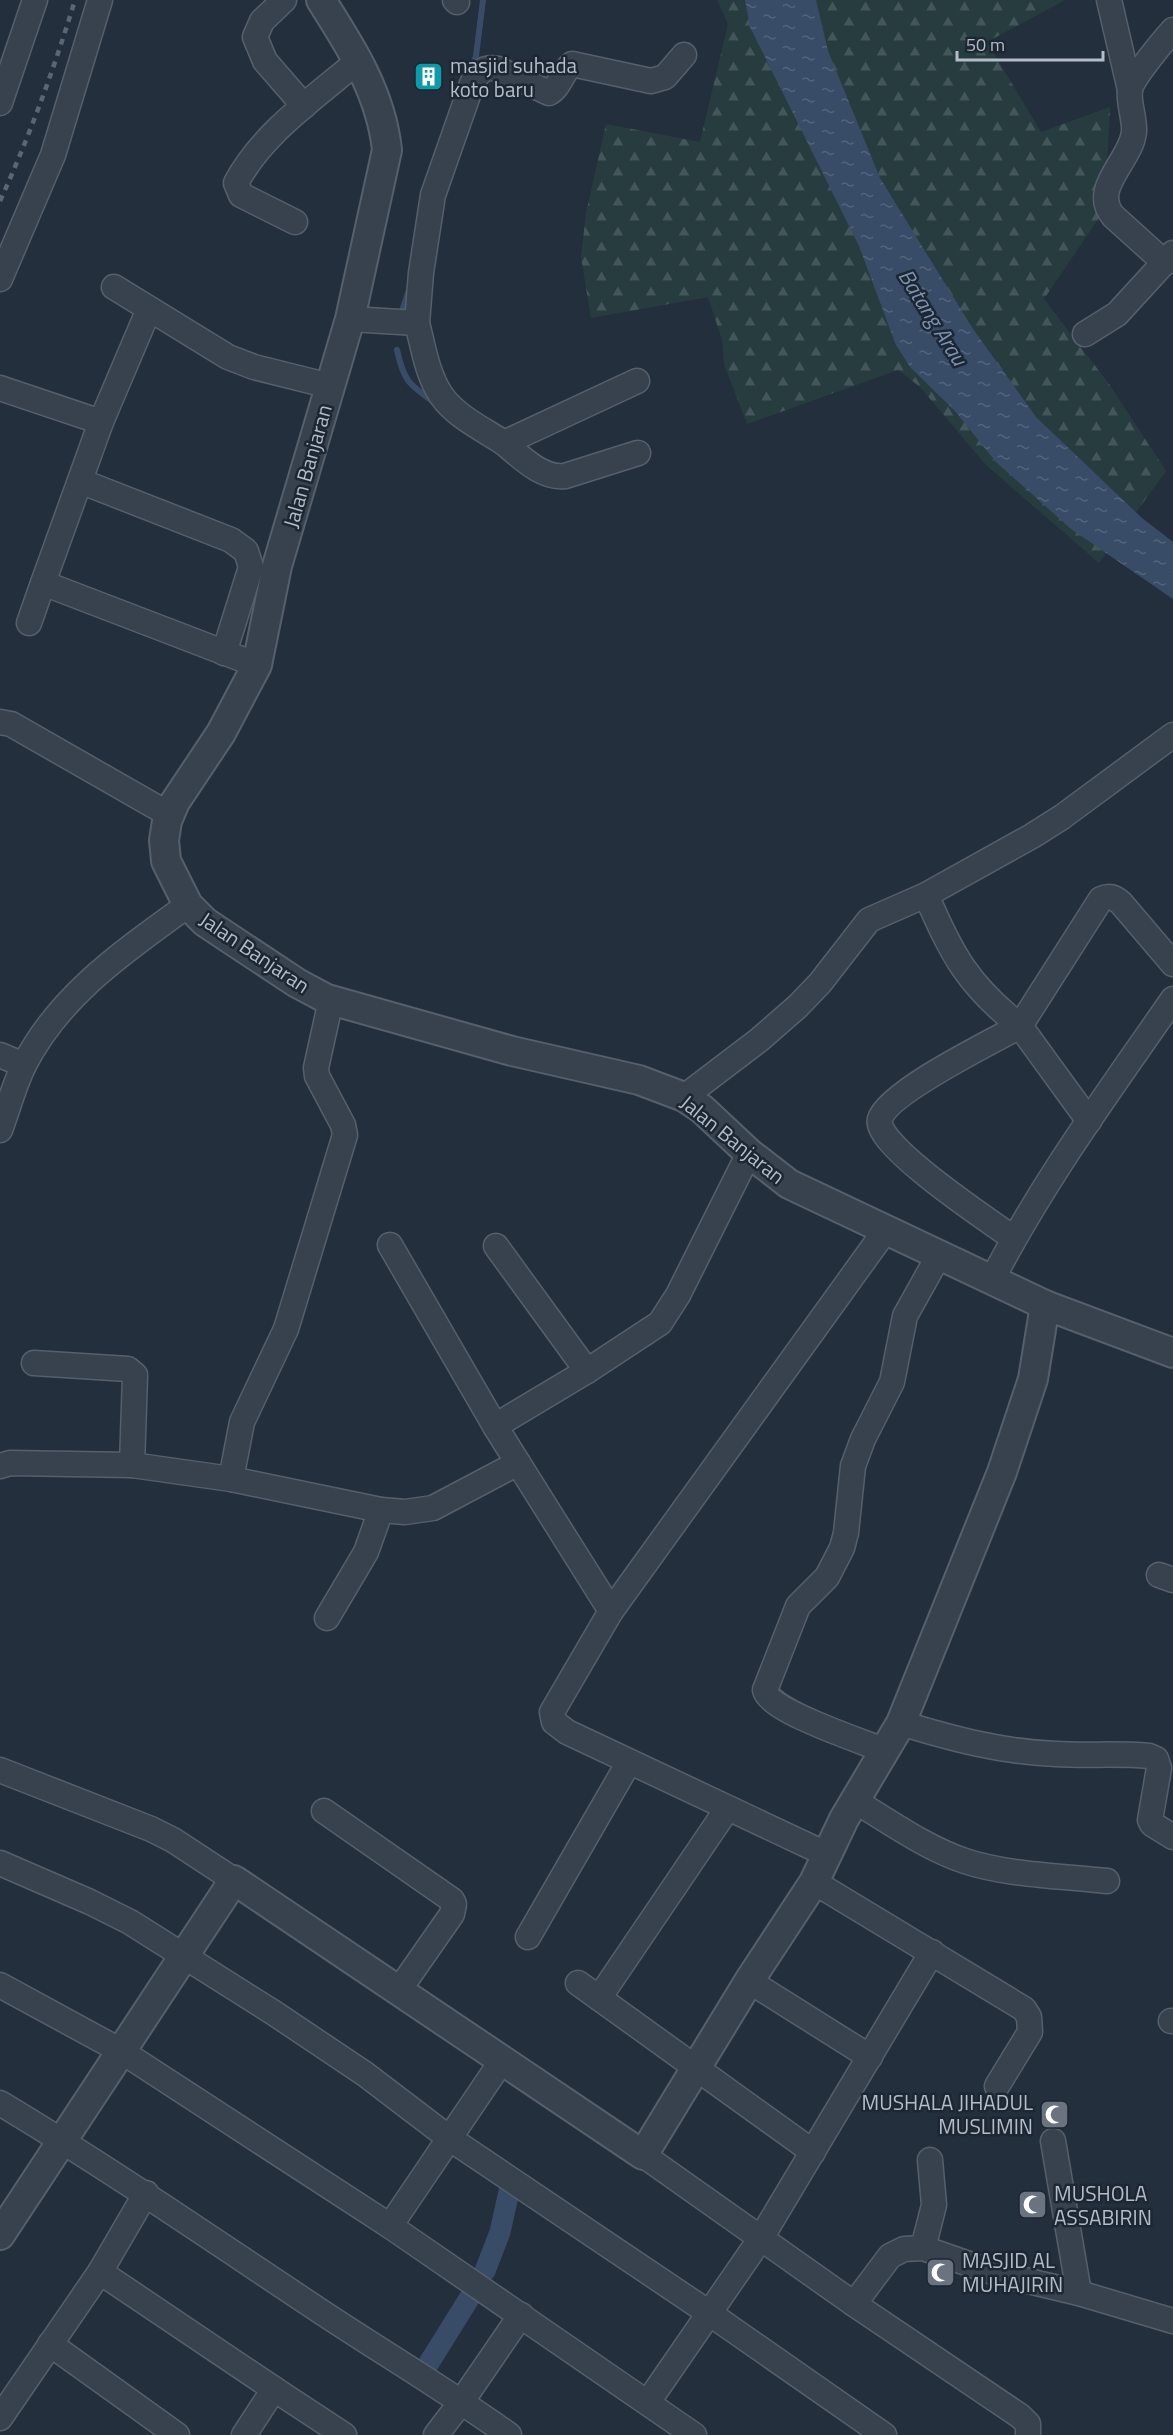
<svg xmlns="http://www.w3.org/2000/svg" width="1173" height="2435" viewBox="0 0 1173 2435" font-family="'Titillium Web',sans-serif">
<defs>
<pattern id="forest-firs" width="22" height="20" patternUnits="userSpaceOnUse" patternTransform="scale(1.5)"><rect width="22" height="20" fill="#263c3f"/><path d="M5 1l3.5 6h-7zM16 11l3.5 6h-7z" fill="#435659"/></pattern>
<pattern id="water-ripples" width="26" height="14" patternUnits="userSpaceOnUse" patternTransform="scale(1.5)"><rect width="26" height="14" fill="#394c67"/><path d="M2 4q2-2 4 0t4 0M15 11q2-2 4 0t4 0" fill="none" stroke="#53647b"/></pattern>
</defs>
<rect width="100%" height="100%" fill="#242f3e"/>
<path fill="url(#forest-firs)" d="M 717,0 L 1065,0 L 987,42 L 1041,132 L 1110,107 L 1105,209 L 1044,299 L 1109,384 L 1166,471 L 1099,563 L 986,465 L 920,387 L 898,370 L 747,424 L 724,364 L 722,340 L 708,297 L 591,318 L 581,257 L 586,213 L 606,124 L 700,142 L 728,24 Z"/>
<path fill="url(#water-ripples)" d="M 745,0 L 816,0 L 828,51 L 880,178 L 973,329 L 1036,417 L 1142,518 L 1173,542 L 1173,599 L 1071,529 L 996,462 L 955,411 L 910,367 L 896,345 L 859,246 L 750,27 Z"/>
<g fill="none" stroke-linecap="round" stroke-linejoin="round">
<g stroke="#394c67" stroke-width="6">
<path d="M 471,70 L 476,56 L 483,0"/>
<path d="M 401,314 L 409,290"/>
<path d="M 397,350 C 404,382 409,384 435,403"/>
</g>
<g stroke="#394c67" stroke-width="21">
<path d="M 485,2271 L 500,2232 L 512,2178"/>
<path d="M 424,2371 L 475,2289"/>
</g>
<defs>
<g id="minor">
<path d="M 284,0 L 262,21 L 255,37 L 265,61 L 304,106"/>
<path d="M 455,0 L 457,2"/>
<path d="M 1109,0 L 1130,90"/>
<path d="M 0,103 L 35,0"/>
<path d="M 295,222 L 241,195 L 236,183 C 263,132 316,97 359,60"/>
<path d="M 1165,263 L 1113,216 C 1090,188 1131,161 1134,132 C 1135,119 1128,102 1130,90 C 1132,78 1164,40 1173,30"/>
<path d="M 0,279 L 53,155 L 100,0"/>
<path d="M 114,287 L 228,357 L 254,367 L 330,386"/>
<path d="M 149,309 L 101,422 L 43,583 L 257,665"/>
<path d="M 350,319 L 417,323 C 423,346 427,374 441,395 C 455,416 483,429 504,443 L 637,381"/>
<path d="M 417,323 L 421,273 L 433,195 L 473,81 C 480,71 485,66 498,69 L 549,93 C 560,87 562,72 572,64 L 651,81 L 665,77 L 684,55"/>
<path d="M 1085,334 L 1117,314 L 1173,253"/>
<path d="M 0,388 L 101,422"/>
<path d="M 504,443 C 521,457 542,479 565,476 L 638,453"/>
<path d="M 80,481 L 231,540 L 246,551 L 251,567 L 224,653"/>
<path d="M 29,623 L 43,583"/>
<path d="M 0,722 L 11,724 L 170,815"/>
<path d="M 926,895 C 953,956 967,984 1020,1026 C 993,1041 888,1092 880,1119 C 872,1144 991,1222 1013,1238"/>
<path d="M 0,1055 L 24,1065"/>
<path d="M 684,1097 L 759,1040 L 798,1006 L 820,983 L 869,920 L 926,895 L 1032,836 L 1062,817 L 1173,735"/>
<path d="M 1089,1121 L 1020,1026 L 1101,899 C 1109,895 1114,897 1121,903 L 1173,964"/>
<path d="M 0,1130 C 8,1109 14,1085 24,1065 C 60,994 126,950 188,905"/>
<path d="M 390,1245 L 495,1426"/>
<path d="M 496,1246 L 587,1371"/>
<path d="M 992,1280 C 1043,1181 1110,1090 1173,999"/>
<path d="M 34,1363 L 128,1369 L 135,1375 L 132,1465"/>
<path d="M 518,1463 L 611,1611"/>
<path d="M 0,1466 L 10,1463 L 132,1465 L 231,1479 L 381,1510 L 405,1512 L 433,1508 L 518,1463 L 495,1426 L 587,1371 L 660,1323 L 678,1295 L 749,1153"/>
<path d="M 231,1479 L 242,1422 L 286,1329 L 345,1135 L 343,1125 L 317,1076 L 316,1068 L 331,1000"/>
<path d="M 1159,1575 L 1173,1580"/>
<path d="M 327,1618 L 366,1552 L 381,1510"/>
<path d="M 901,1723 C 953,1739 1002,1752 1056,1754 C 1087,1756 1118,1753 1149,1756 L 1156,1759 L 1159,1768 L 1150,1820 L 1152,1824 L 1173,1837"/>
<path d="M 886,1751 C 864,1742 769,1711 765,1690 L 798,1606 L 827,1577 L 842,1548 L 846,1533 L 853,1466 L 863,1439 L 892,1382 L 905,1316 L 939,1255"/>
<path d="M 0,1770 L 151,1829 L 173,1840 L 234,1880"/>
<path d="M 855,1801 C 890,1822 926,1848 965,1861 C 1006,1875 1063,1876 1107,1881"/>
<path d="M 324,1811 L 452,1900 L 454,1904 L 452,1914 L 399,1990"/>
<path d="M 828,1855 L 567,1732 L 554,1722 L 552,1712 L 611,1611 L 885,1231"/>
<path d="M 0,1863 L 90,1902 L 130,1922 L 274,2013 L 365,2074 L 449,2138 L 709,2313 L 884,2435"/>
<path d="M 814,1882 L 1024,2009 L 1029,2017 L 1030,2032 L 997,2086"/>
<path d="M 528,1937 L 629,1762"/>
<path d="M 749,1981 L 870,2057"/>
<path d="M 578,1983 L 813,2152"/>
<path d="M 0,1985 L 121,2051 L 390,2226 L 694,2435"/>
<path d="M 599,1998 L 727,1809"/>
<path d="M 1171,2021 L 1173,2021"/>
<path d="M 0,2103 C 110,2169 216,2242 323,2313 C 385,2354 449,2392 509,2435"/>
<path d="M 1053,2141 L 1079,2293"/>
<path d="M 643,2155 L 854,2304 L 1020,2416 L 1028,2424 L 1028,2435"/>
<path d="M 390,2226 L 503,2059"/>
<path d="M 923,2248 L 934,2205 L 930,2160"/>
<path d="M 100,2272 L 274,2389 L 244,2435"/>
<path d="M 854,2304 L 890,2256 L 904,2249 L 923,2248 L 995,2273 L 1079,2293 L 1173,2321"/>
<path d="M 50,2344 L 177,2435"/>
<path d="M 274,2389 L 344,2435"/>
<path d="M 648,2402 L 761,2238 L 932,1952"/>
<path d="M 0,2418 L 100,2272 L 146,2193"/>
<path d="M 436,2435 L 462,2401 L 521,2315"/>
</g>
<g id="tertiary">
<path d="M 321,0 C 351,47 381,93 387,150 L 350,319 L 277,566 L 257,665 L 221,733 L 175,802 L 167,821 L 164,840 L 166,861 L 188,905 L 205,922 L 229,938 L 297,983 L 327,999 L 512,1051 L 639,1080 L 684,1097 L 702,1109 L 749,1153 L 789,1184 L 1045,1305 L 1173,1353"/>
<path d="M 0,2235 L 234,1880 L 643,2155 L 749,1981 L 814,1882 L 844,1819 L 901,1723 L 1002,1472 L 1033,1379 L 1045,1305"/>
</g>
</defs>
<use href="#minor" stroke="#565f6c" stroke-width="27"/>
<use href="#tertiary" stroke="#565f6c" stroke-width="32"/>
<use href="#minor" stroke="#38414e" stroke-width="24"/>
<use href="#tertiary" stroke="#38414e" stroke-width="28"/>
<path stroke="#5a6575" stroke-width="4.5" stroke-dasharray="6 6" stroke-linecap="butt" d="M 0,201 C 30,135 54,69 75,0"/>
</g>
<defs>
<symbol id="building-square" viewBox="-11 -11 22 22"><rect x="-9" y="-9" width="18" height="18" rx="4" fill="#0f9aa8" stroke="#1d2633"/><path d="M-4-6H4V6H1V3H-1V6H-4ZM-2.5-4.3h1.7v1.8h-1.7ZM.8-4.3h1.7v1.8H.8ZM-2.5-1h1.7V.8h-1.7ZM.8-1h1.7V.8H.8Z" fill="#fff"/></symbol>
<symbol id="mosque-square" viewBox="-11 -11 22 22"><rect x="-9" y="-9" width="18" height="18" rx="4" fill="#6b7280" stroke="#1d2633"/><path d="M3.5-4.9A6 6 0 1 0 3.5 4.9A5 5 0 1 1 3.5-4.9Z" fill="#fff"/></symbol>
</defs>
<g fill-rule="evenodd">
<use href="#building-square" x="412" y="60" width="33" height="33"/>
<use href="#mosque-square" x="1038" y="2098" width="33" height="33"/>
<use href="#mosque-square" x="1016" y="2188" width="33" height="33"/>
<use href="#mosque-square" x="924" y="2256" width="33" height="33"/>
</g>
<g text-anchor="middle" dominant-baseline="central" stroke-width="5" stroke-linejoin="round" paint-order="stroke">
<g font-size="21" fill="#b4bcc9" stroke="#1d2633" text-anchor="start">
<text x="450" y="65">masjid suhada<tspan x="450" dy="24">koto baru</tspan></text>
<text x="1033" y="2102" text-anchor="end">MUSHALA JIHADUL<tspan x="1033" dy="24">MUSLIMIN</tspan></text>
<text x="1054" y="2193">MUSHOLA<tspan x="1054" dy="24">ASSABIRIN</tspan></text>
<text x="962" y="2260">MASJID AL<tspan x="962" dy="24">MUHAJIRIN</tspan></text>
</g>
<g font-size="21" fill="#b4bcc9" stroke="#1d2633">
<text transform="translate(307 466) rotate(-74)">Jalan Banjaran</text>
<text transform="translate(255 952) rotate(34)">Jalan Banjaran</text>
<text transform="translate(733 1139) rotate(39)">Jalan Banjaran</text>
</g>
<g font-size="22" font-style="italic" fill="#7c92b1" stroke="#1d2633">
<text transform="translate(933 317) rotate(58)">Batang Arau</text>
</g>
</g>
<path d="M957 51v9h146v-9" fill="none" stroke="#b4bcc9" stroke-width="3"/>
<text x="966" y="51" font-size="18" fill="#b4bcc9" stroke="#1d2633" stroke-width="4.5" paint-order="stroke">50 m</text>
</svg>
